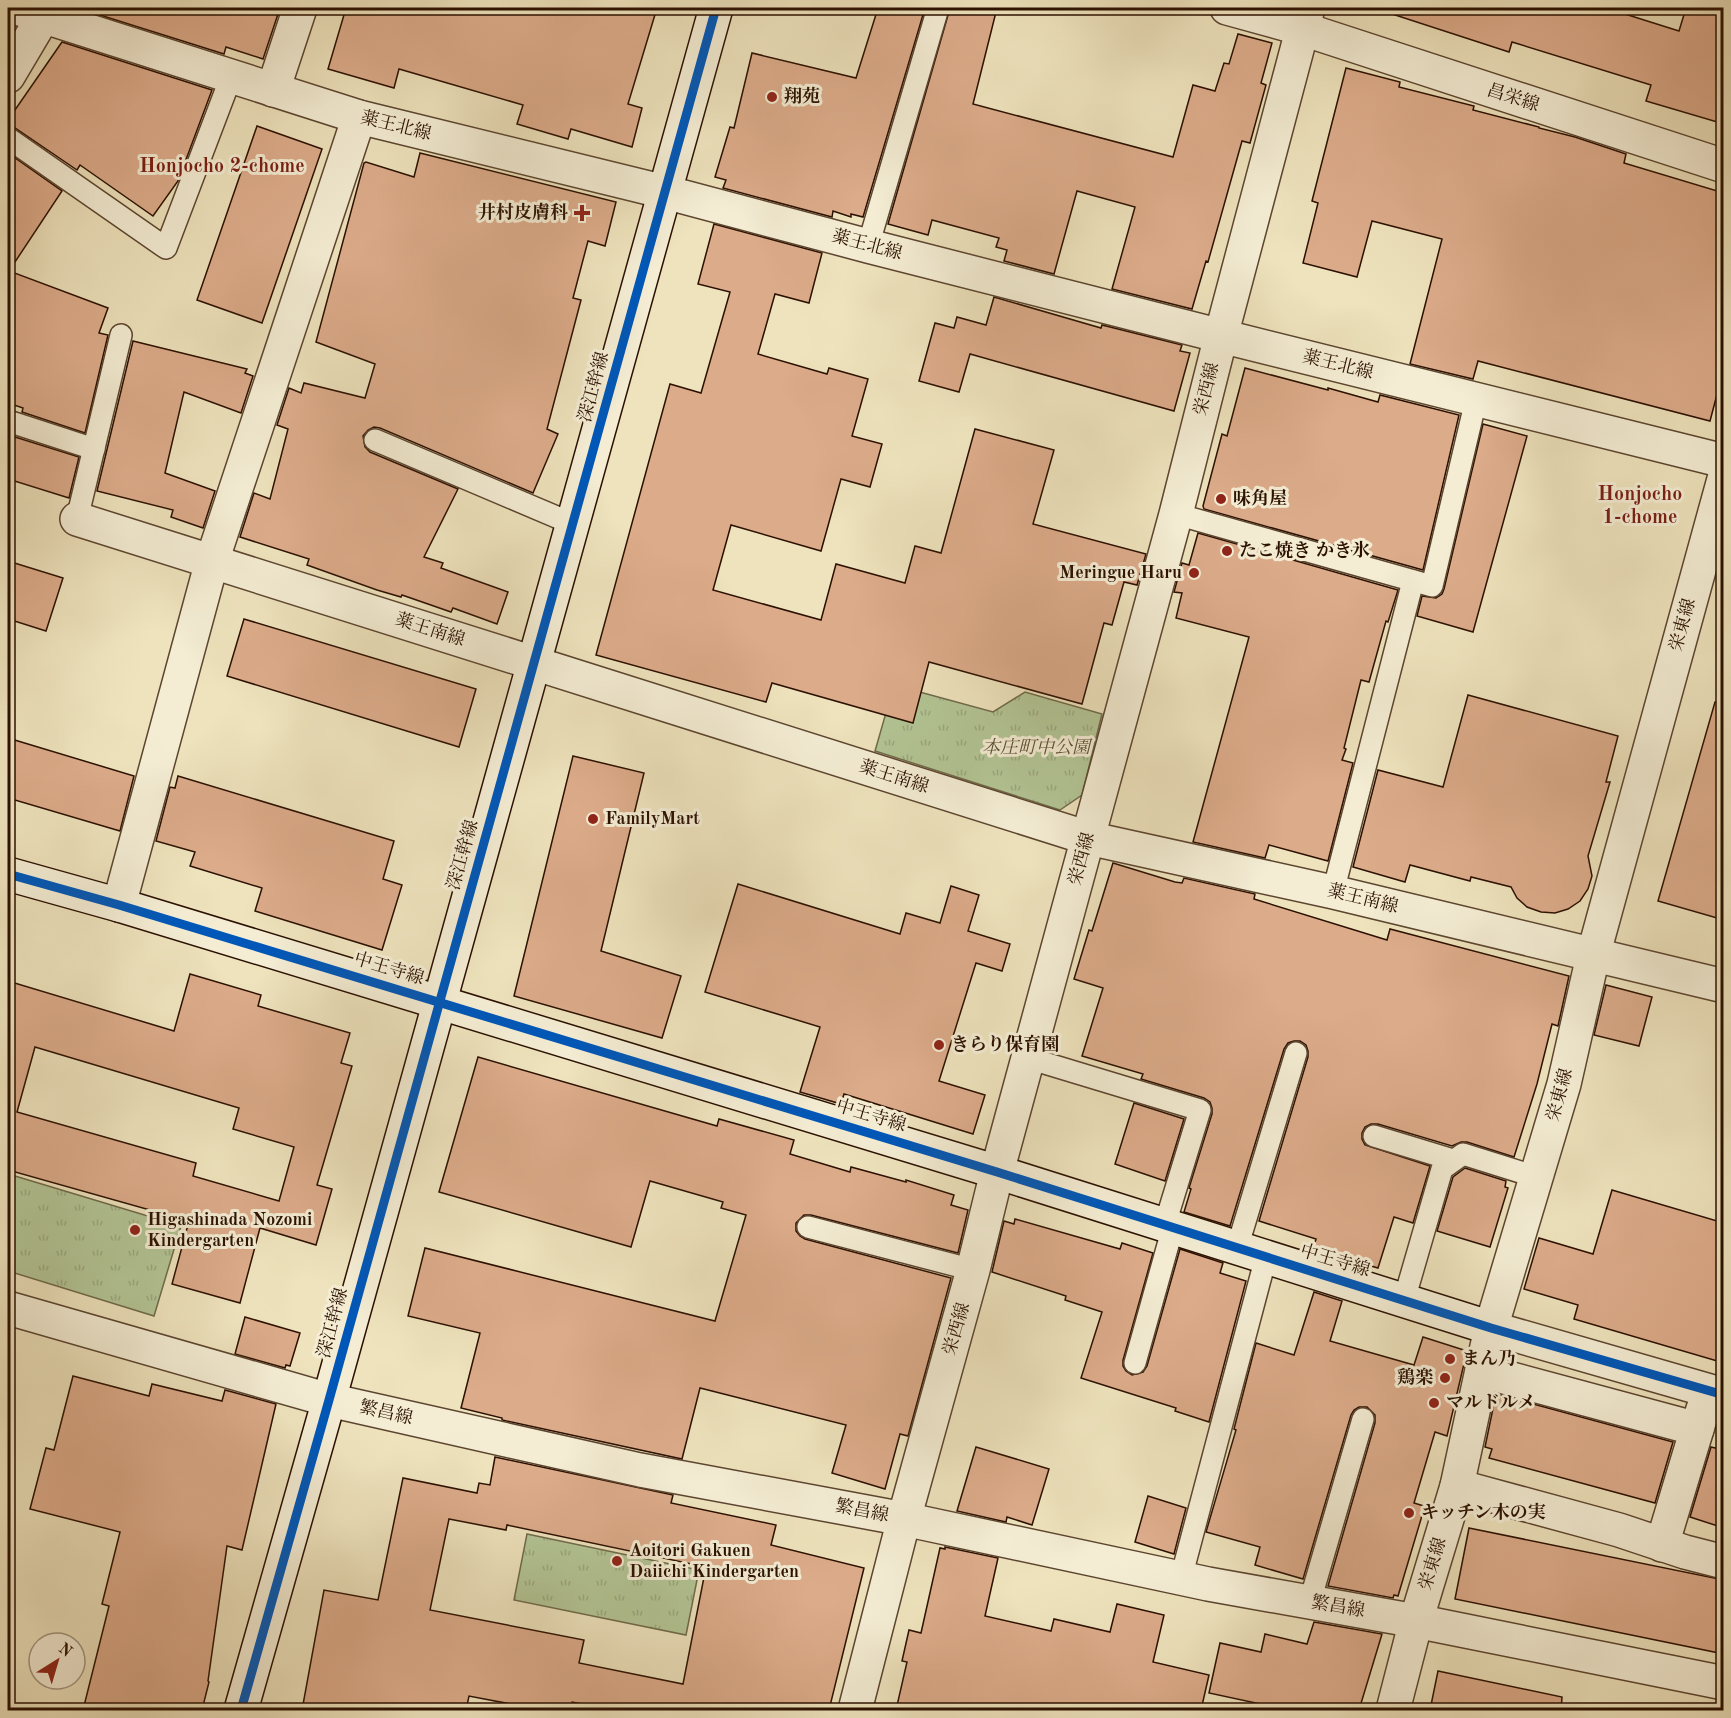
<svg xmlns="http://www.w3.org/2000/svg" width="1731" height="1718" viewBox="0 0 1731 1718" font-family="'Old Standard TT','Noto Serif JP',serif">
<defs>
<pattern id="park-tufts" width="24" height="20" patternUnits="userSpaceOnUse" patternTransform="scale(1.5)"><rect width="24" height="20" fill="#b3c595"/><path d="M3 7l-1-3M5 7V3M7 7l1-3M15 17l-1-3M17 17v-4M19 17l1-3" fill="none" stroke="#9aa87f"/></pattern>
</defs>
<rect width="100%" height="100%" fill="#eee3bd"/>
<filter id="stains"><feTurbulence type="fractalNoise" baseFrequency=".00333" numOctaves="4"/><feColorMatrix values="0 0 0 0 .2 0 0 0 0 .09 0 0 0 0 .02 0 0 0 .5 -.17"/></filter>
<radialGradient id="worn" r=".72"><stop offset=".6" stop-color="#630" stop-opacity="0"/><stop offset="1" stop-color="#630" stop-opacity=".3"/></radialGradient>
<g fill="url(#park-tufts)" stroke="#6f6a4a" stroke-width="1.5">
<path d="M 894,685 L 993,712 L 1025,692 L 1102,714 L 1082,795 L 1060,810 L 875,751 Z"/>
<path d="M 15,1176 L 181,1226 L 154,1316 L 8,1271 L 8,1188 L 11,1189 Z"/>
<path d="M 527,1534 L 699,1570 L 686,1635 L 514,1600 Z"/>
</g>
<g fill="#dcab8a" stroke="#2b1000" stroke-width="1.5" fill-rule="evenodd">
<path d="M 85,8 L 280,8 L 263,59 L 226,47 L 224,54 L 84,10 Z"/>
<path d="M 346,8 L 657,8 L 628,104 L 642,108 L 632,147 L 571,129 L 568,139 L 517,124 L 523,105 L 399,69 L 394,88 L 328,69 Z"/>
<path d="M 878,8 L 925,8 L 863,217 L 851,214 L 851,217 L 833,211 L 832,217 L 723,188 L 726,180 L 715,177 L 730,127 L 734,128 L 752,53 L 856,78 Z"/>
<path d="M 950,8 L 997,8 L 973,104 L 1173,157 L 1193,85 L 1215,91 L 1224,63 L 1229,64 L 1238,34 L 1272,43 L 1261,83 L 1266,85 L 1250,143 L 1242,141 L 1208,262 L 1206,261 L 1192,309 L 1112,289 L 1135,207 L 1077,191 L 1054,274 L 1004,261 L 1007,250 L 996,247 L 999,238 L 932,220 L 928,235 L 888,224 Z"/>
<path d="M 1393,8 L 1606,8 L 1679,31 L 1686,8 L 1724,8 L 1724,124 L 1646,101 L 1651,85 L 1512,42 L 1509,52 L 1392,14 Z"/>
<path d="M 62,42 L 212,90 L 178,181 L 153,216 L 80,165 L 77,170 L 15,128 L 8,126 L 8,120 Z"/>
<path d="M 1346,68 L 1400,82 L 1399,87 L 1474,106 L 1473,110 L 1539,127 L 1539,128 L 1575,137 L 1626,154 L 1624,163 L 1724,193 L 1724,368 L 1710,421 L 1478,361 L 1473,379 L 1410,364 L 1442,239 L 1372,221 L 1357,277 L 1303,263 L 1318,203 L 1312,201 Z"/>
<path d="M 257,126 L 322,149 L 262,323 L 197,300 Z"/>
<path d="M 8,153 L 62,191 L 9,271 L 108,308 L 99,333 L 108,335 L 85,433 L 22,412 L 23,408 L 8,403 Z"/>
<path d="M 420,153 L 616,202 L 605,246 L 588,241 L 573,298 L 581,300 L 547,429 L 558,434 L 533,493 L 380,428 L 374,427 L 368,430 L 363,436 L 365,447 L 370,452 L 458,489 L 424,557 L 443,563 L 441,568 L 508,592 L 497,624 L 453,608 L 451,612 L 402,595 L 401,597 L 377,590 L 307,565 L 309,559 L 240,537 L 254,493 L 270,499 L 288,429 L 277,425 L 289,388 L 301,393 L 304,383 L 365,398 L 375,364 L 316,342 L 364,163 L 366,162 L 414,177 Z"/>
<path d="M 714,224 L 822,253 L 809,303 L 775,294 L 758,354 L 827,374 L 829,368 L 868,379 L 852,436 L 882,444 L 870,487 L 841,479 L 821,551 L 731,525 L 713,590 L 821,620 L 836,564 L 905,583 L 915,546 L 941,553 L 975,429 L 1054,450 L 1033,524 L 1146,554 L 1137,585 L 1124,582 L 1112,625 L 1104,623 L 1082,704 L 929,662 L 913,723 L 772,683 L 766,702 L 596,655 L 670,384 L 701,393 L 730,292 L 698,284 Z"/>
<path d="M 994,297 L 1101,328 L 1102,325 L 1182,345 L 1180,351 L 1190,353 L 1174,411 L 970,354 L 959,392 L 919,381 L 935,323 L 954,328 L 957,317 L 986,325 Z"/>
<path d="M 133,341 L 247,369 L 245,373 L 253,376 L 241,413 L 184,392 L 165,473 L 215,491 L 203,528 L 171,517 L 173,510 L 97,491 Z"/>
<path d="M 1245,368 L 1328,390 L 1328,388 L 1378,402 L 1380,395 L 1459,415 L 1423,570 L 1204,509 L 1203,506 L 1222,434 L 1227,436 Z"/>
<path d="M 1483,424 L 1527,436 L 1473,632 L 1417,616 L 1422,596 L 1436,598 L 1442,594 L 1444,589 Z"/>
<path d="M 15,437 L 79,457 L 69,498 L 8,479 L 8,459 Z"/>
<path d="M 1198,533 L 1398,590 L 1388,622 L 1386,621 L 1369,682 L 1361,680 L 1344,748 L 1346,749 L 1342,760 L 1353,763 L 1328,861 L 1269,845 L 1265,858 L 1193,842 L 1249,637 L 1176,618 L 1182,593 L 1174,592 L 1182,563 L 1189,565 Z"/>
<path d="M 8,561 L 63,578 L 46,631 L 8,619 Z"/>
<path d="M 244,619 L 476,689 L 459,747 L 227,676 Z"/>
<path d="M 1468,695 L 1618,736 L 1606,782 L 1610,782 L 1588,856 L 1592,876 L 1588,889 L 1580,901 L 1568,909 L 1555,913 L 1541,912 L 1527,907 L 1517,898 L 1511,887 L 1471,877 L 1470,881 L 1410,865 L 1405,882 L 1353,867 L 1378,770 L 1443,787 Z"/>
<path d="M 1715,702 L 1724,703 L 1724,920 L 1658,901 Z"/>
<path d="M 8,738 L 134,776 L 120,831 L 8,798 Z"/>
<path d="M 573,756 L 644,773 L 601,951 L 681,976 L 662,1038 L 514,996 Z"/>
<path d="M 178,776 L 394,841 L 383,879 L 402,885 L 382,950 L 255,911 L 262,888 L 190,866 L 195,852 L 156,841 L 170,787 L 175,788 Z"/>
<path d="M 1113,863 L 1175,882 L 1182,883 L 1184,878 L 1255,894 L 1254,899 L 1387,940 L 1390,929 L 1569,976 L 1558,1026 L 1552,1024 L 1537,1084 L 1514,1157 L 1467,1142 L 1461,1142 L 1452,1146 L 1378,1124 L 1371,1124 L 1365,1127 L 1362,1133 L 1362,1139 L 1365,1145 L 1430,1166 L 1413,1223 L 1394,1217 L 1378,1268 L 1354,1261 L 1353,1265 L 1324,1256 L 1326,1250 L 1314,1246 L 1316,1239 L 1259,1221 L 1308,1057 L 1308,1051 L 1306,1045 L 1300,1041 L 1294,1041 L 1288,1043 L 1284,1049 L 1230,1226 L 1184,1212 L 1191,1189 L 1189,1188 L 1212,1114 L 1212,1108 L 1210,1102 L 1204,1098 L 1141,1079 L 1143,1074 L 1082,1056 L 1103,988 L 1074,979 L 1089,930 L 1092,931 Z"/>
<path d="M 738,884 L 900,934 L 906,913 L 940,923 L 951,886 L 979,895 L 968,931 L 1010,944 L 1002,971 L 976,963 L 939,1081 L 985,1095 L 973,1134 L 844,1094 L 841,1104 L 800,1092 L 820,1027 L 705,992 Z"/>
<path d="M 190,974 L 261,995 L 258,1006 L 350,1033 L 341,1063 L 352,1066 L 317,1185 L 332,1189 L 316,1245 L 260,1228 L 240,1303 L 172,1284 L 189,1221 L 8,1170 L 8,981 L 174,1031 ZM 35,1047 L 239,1108 L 233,1129 L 294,1147 L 279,1201 L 193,1176 L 196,1163 L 17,1112 Z"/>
<path d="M 1606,985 L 1652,997 L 1639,1046 L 1594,1035 Z"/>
<path d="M 478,1057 L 717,1126 L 719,1119 L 794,1140 L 790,1154 L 850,1172 L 851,1167 L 906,1182 L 906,1180 L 954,1195 L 951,1205 L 968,1210 L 958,1253 L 811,1215 L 804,1215 L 796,1223 L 796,1231 L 800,1236 L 805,1239 L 951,1278 L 908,1436 L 900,1434 L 885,1489 L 832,1473 L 846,1425 L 700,1388 L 682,1459 L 502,1420 L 502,1418 L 461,1408 L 480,1333 L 408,1316 L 425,1248 L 715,1321 L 746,1215 L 721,1208 L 723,1202 L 650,1181 L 631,1247 L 439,1192 Z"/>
<path d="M 1134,1103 L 1184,1119 L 1165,1181 L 1115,1164 Z"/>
<path d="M 1465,1168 L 1506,1181 L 1505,1187 L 1508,1188 L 1490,1247 L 1437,1231 L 1453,1177 Z"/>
<path d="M 1612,1190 L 1724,1223 L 1724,1363 L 1574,1319 L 1578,1305 L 1524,1289 L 1539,1238 L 1593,1254 Z"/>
<path d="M 1015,1219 L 1120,1249 L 1122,1243 L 1153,1253 L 1123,1360 L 1123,1366 L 1126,1371 L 1132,1375 L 1143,1372 L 1147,1366 L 1180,1249 L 1223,1263 L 1220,1273 L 1246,1281 L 1209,1422 L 1175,1411 L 1176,1408 L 1081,1378 L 1102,1312 L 1065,1300 L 1066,1296 L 992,1272 L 1004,1221 L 1014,1224 Z"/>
<path d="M 1314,1292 L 1342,1301 L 1330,1341 L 1414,1365 L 1423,1337 L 1467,1351 L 1447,1436 L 1435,1432 L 1414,1503 L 1424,1506 L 1421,1519 L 1398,1596 L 1394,1595 L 1393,1598 L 1328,1586 L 1375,1423 L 1375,1415 L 1367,1407 L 1359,1407 L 1354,1410 L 1351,1415 L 1303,1579 L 1255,1565 L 1260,1547 L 1206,1532 L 1236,1430 L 1234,1429 L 1256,1343 L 1294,1355 Z"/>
<path d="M 245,1317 L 300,1333 L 290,1366 L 286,1365 L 285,1368 L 235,1354 Z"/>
<path d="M 73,1376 L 149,1396 L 152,1384 L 222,1401 L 225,1390 L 276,1404 L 242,1550 L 227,1546 L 208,1681 L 209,1682 L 202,1710 L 83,1710 L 109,1606 L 102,1604 L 120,1532 L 30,1509 L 46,1448 L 54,1450 Z"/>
<path d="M 1496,1394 L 1673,1442 L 1655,1503 L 1489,1458 L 1492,1449 L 1485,1447 Z"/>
<path d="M 976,1447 L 1049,1469 L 1032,1525 L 1007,1517 L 1006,1522 L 957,1511 Z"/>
<path d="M 1711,1447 L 1724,1450 L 1724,1528 L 1690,1517 Z"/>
<path d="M 495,1457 L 673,1495 L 671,1503 L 776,1525 L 771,1545 L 864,1568 L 829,1710 L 618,1710 L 572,1702 L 570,1710 L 542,1710 L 469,1696 L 466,1710 L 302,1710 L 324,1590 L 378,1600 L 403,1478 L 477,1493 L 479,1483 L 490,1485 ZM 449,1519 L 506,1530 L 507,1525 L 706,1567 L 683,1684 L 579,1663 L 584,1640 L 430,1610 Z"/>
<path d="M 1148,1496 L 1186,1508 L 1174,1554 L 1135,1542 Z"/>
<path d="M 1469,1528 L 1724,1580 L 1724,1654 L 1455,1599 Z"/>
<path d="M 945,1547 L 998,1558 L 985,1616 L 1051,1631 L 1054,1619 L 1110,1632 L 1117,1604 L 1164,1615 L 1153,1662 L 1209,1675 L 1201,1710 L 896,1710 L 907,1662 L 902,1661 L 909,1630 L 921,1633 L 940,1548 L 945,1549 Z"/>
<path d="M 1314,1622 L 1382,1634 L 1359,1710 L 1288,1710 L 1209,1693 L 1220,1643 L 1261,1652 L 1265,1634 L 1307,1644 Z"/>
<path d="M 1438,1671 L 1562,1697 L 1561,1710 L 1430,1710 Z"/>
</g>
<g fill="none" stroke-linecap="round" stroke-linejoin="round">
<defs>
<g id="lane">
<path d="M 8,138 L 166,248 L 231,77"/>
<path d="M 868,246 L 938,8"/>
<path d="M 8,421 L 94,449"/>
<path d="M 375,440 L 573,524"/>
<path d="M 1176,514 L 1432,586 L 1476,400"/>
<path d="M 77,519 L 121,335"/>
<path d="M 1333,892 L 1413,581"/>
<path d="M 1028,1058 L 1200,1110 L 1165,1224"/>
<path d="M 1374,1136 L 1453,1160"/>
<path d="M 808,1227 L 973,1270"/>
<path d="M 1237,1248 L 1296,1053"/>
<path d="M 1404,1300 L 1442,1169 L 1463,1154 L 1536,1177"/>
<path d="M 1135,1363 L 1173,1227"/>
<path d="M 1181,1578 L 1266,1257"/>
<path d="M 1310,1601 L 1363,1419"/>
</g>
<g id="street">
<path d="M 17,8 L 359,117 L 665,192 L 868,246 L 1221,336 L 1724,461"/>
<path d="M 1227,8 L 1303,29 L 1724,166"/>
<path d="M 8,76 L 43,17 L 46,8"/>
<path d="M 273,90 L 300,8"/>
<path d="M 77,519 L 1088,838 L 1333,892 L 1724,986"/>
<path d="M 119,905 L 212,561 L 359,117"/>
<path d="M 8,1308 L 329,1400 L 640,1470 L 904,1519 L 1208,1584 L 1416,1621 L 1724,1683"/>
<path d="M 1491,1328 L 1724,1395"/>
<path d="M 1482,1371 L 1697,1429"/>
<path d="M 1457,1486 L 1619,1530 L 1685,1552 L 1724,1562"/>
<path d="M 1662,1545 L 1703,1409"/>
<path d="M 855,1710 L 904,1519 L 973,1270 L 997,1172 L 1176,514 L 1221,336 L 1308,8"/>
<path d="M 1393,1710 L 1416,1621 L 1457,1486 L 1491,1328 L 1564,1084 L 1593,956 L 1724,479"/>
</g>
<g id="secondary">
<path d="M 8,874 L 119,905 L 997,1172 L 1491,1328"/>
<path d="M 241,1710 L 329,1400 L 716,8"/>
</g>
</defs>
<use href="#lane" stroke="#5c452f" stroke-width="24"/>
<use href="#street" stroke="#5c452f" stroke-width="36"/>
<use href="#secondary" stroke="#2b1000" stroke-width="36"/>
<use href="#lane" stroke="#f4edd4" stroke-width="21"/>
<use href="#street" stroke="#f4edd4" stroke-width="33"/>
<use href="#secondary" stroke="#f4edd4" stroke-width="33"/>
<defs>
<g id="cycleway">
<path d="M 8,874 L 119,905 L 997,1172 L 1491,1328 L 1724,1395"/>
<path d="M 241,1710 L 329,1400 L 716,8"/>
</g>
</defs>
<use href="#cycleway" stroke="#f4edd4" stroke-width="13"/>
<use href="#cycleway" stroke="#0057b8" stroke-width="9"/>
</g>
<g fill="#8f2418" stroke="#f4edd4" stroke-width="2">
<circle cx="772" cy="97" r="6"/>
<path d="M579 204h6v6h6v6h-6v6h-6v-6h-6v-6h6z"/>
<circle cx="1221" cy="499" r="6"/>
<circle cx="1227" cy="551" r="6"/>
<circle cx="1194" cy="573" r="6"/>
<circle cx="593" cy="819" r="6"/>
<circle cx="939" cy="1045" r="6"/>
<circle cx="135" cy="1230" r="6"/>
<circle cx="1450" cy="1359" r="6"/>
<circle cx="1445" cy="1378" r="6"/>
<circle cx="1434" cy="1403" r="6"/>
<circle cx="1409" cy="1513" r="6"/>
<circle cx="617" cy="1561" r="6"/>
</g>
<g text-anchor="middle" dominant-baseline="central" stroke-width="6" stroke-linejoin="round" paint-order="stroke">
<g font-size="18" font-weight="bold" fill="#2b1000" stroke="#f4edd4" text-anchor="start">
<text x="784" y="97">翔苑</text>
<text x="568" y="213" text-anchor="end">井村皮膚科</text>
<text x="1233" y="499">味角屋</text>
<text x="1239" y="551">たこ焼き かき氷</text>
<text x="1182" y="573" text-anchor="end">Meringue Haru</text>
<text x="605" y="819">FamilyMart</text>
<text x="951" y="1045">きらり保育園</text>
<text x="147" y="1220">Higashinada Nozomi<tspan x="147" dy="21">Kindergarten</tspan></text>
<text x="1462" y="1359">まん乃</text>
<text x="1433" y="1378" text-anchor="end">鶏楽</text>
<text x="1446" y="1403">マルドルメ</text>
<text x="1421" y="1513">キッチン木の実</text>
<text x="629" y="1551">Aoitori Gakuen<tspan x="629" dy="21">Daiichi Kindergarten</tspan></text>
</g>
<g font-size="18" fill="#2b1000" stroke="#f4edd4">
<text transform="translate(1513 98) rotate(18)">昌栄線</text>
<text transform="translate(396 126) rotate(14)">薬王北線</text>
<text transform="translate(867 245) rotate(15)">薬王北線</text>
<text transform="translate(1338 365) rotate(14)">薬王北線</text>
<text transform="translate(594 387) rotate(-75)">深江幹線</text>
<text transform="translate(1207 389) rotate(-76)">栄西線</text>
<text transform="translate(1683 625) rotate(-75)">栄東線</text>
<text transform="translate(430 630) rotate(18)">薬王南線</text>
<text transform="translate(894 777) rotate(18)">薬王南線</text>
<text transform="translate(463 855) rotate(-74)">深江幹線</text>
<text transform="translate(1082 859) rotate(-75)">栄西線</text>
<text transform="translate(1363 899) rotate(14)">薬王南線</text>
<text transform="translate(389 969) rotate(17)">中王寺線</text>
<text transform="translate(1560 1095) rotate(-75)">栄東線</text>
<text transform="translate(871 1116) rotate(17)">中王寺線</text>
<text transform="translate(1335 1261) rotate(17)">中王寺線</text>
<text transform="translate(333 1323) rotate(-75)">深江幹線</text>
<text transform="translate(957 1329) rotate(-74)">栄西線</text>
<text transform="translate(386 1413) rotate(13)">繁昌線</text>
<text transform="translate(862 1511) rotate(11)">繁昌線</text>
<text transform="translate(1433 1564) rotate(-73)">栄東線</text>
<text transform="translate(1338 1607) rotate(10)">繁昌線</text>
</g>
<g font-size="18" font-style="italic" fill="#5b4f34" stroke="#f4edd4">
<text x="1036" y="748">本庄町中公園</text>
</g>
<g font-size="20" font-weight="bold" fill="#7a1f14" stroke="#f4edd4">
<text x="222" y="167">Honjocho 2-chome</text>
<text x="1640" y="495">Honjocho<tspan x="1640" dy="23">1-chome</tspan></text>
</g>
</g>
<rect width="1731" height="1718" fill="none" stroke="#eee3bd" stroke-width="30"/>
<rect x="9" y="9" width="1713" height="1700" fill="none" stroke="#2b1000" stroke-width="3"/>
<rect x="15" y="15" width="1701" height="1688" fill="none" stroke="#2b1000" stroke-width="1.5"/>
<g transform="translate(57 1661) rotate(37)"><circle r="28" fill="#f4edd4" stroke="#a4957f" stroke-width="1.5"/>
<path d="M0-4.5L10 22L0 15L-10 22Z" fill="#8f2418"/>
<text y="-9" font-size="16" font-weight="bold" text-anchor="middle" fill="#2b1000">N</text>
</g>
<rect width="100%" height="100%" filter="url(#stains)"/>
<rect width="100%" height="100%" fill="url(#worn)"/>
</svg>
